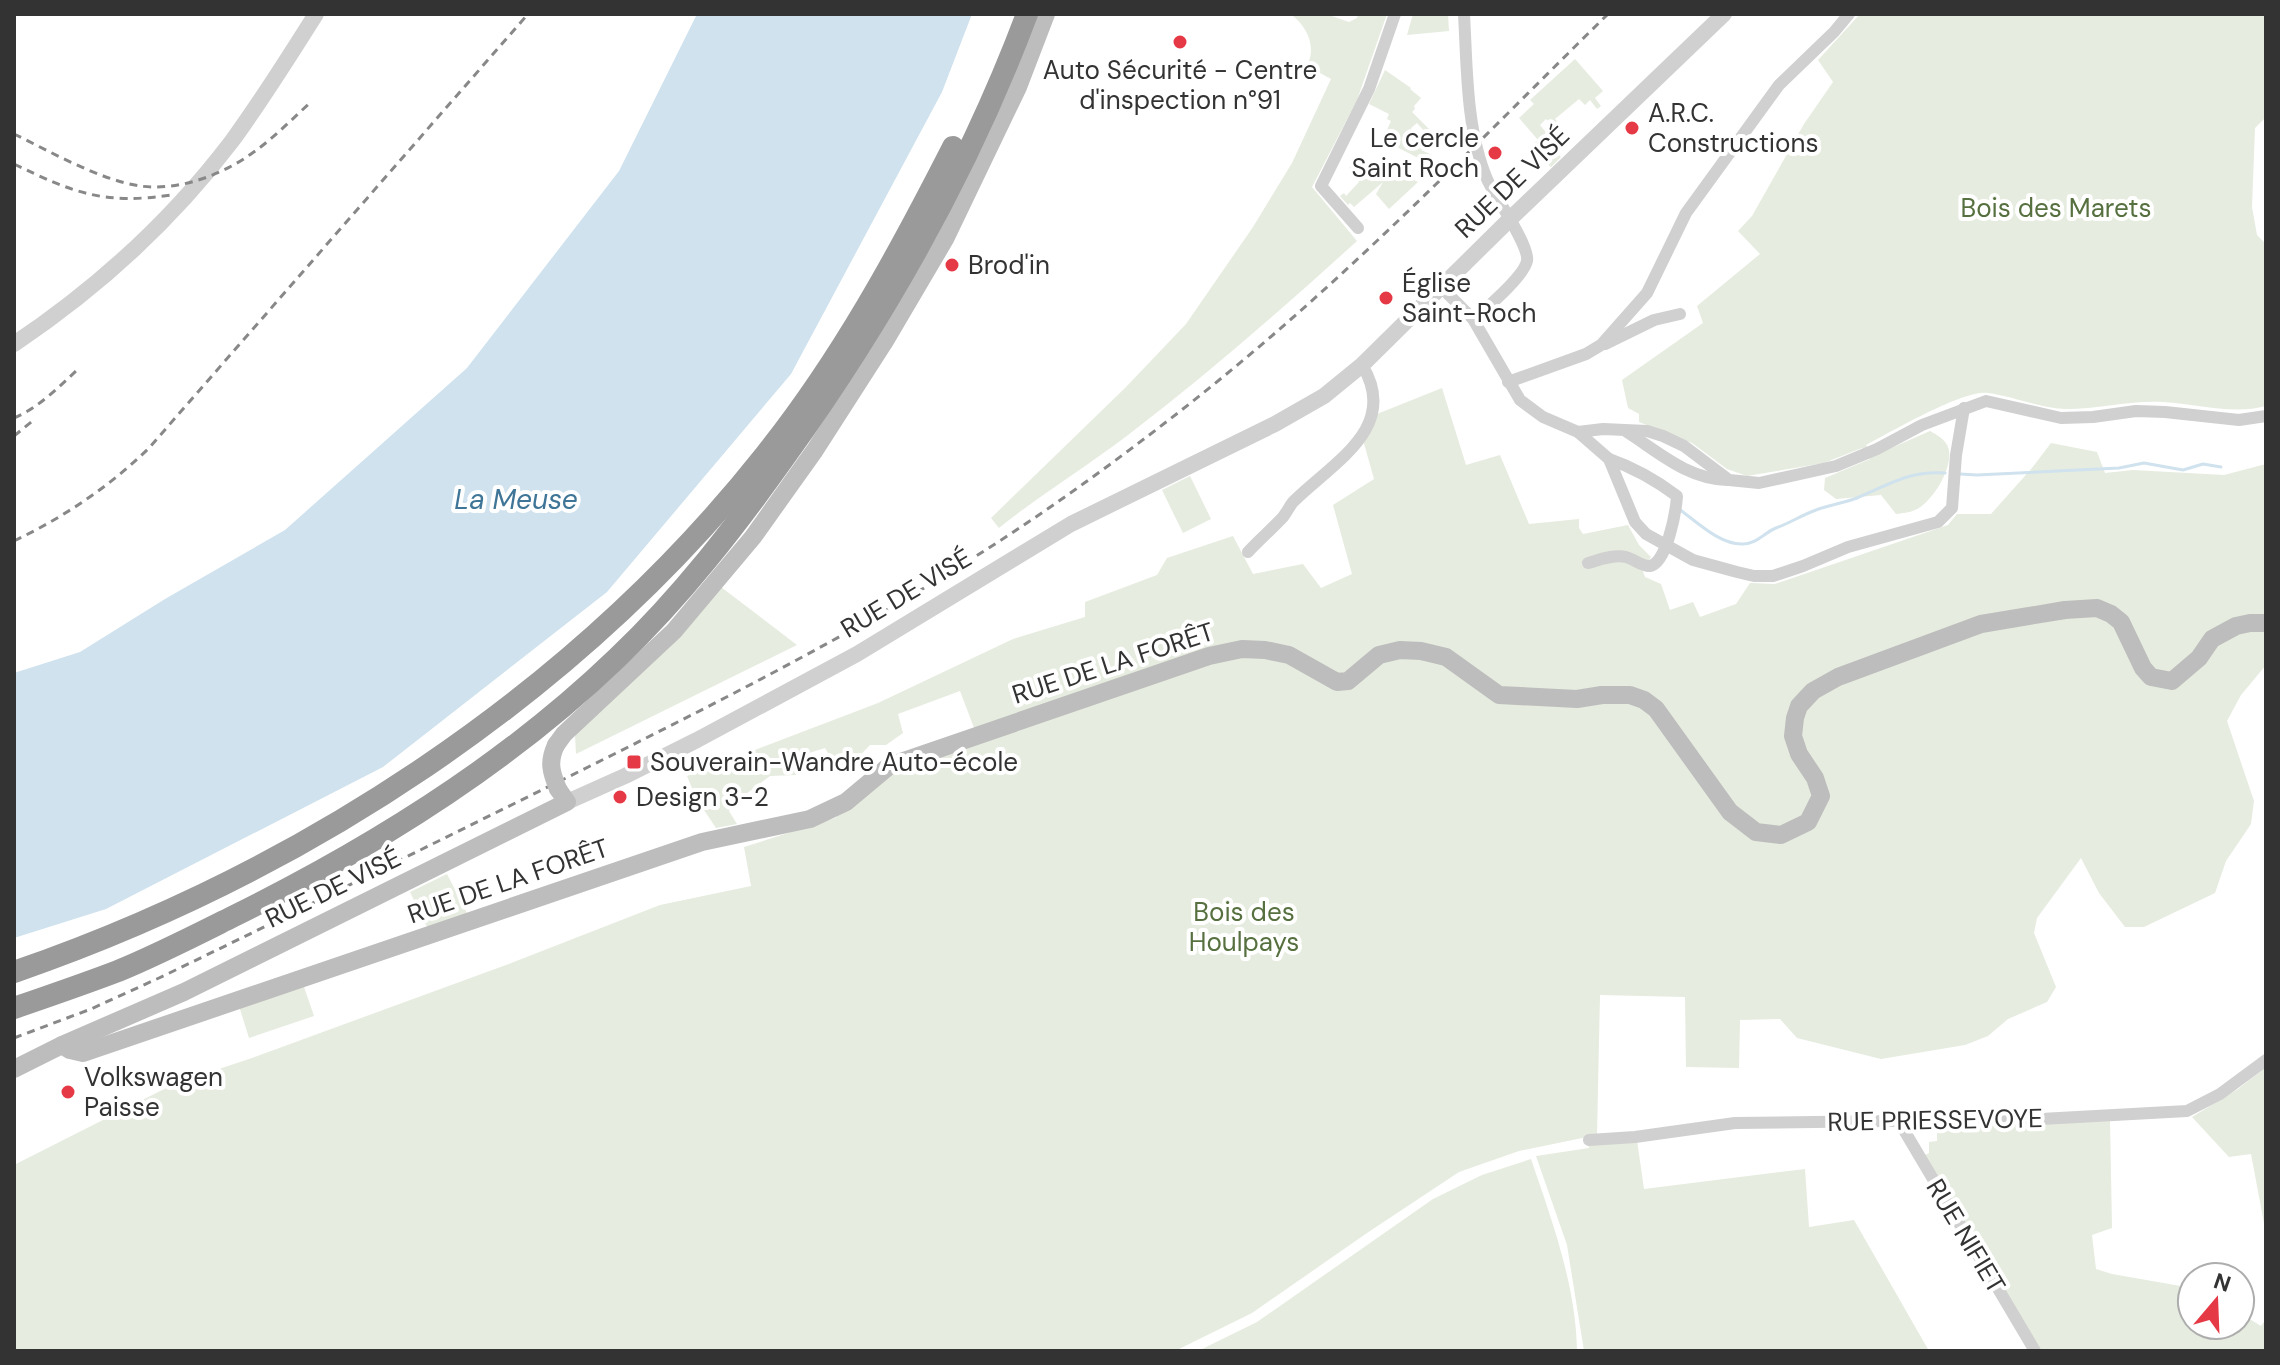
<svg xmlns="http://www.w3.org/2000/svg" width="2280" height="1365" viewBox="0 0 2280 1365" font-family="'DM Sans',sans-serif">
<rect width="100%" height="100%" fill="#fff"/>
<g fill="#e6ecdf">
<path d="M 1290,14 L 1326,14 L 1349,22 L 1357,18 L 1358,14 L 1387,14 L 1357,100 L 1312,187 L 1357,241 C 1283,308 1208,374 1128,435 C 1086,467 1040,495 999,528 L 991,518 L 1126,387 L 1186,324 L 1253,227 L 1292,163 L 1331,79 L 1307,66 C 1317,47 1307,25 1290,14 Z"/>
<path d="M 1413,14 L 1448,14 L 1449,31 L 1407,35 Z"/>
<path d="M 1860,14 L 2266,14 L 2266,117 L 2255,128 L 2252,207 L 2257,235 L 2266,244 L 2266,406 C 2233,415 2197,404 2163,402 C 2130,400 2099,409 2066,409 C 2042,409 2013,396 1988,393 C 1964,389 1891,432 1866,445 L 1873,456 L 1930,431 C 1937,435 1945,439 1948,447 C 1955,466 1932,503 1915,510 C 1909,513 1902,513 1896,514 L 1881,495 L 1836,499 L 1824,490 L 1825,478 L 1870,459 L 1862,448 L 1824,463 L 1747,476 L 1727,469 L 1692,443 L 1639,422 L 1639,414 L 1628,408 L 1622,380 L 1703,323 L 1697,306 L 1760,254 L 1738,231 L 1752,216 L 1804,124 L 1833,82 L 1818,60 Z"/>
<path d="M 1575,59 L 1603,91 L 1595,98 L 1601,106 L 1597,109 L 1590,100 L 1585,105 L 1579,99 L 1555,119 L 1559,123 L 1554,127 L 1546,119 L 1540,125 L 1549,136 L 1541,144 L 1546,149 L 1550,145 L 1561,157 L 1551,167 L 1537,155 L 1531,160 L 1528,148 L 1538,140 L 1519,118 L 1534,104 L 1530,100 Z"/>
<path d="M 1385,70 L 1411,88 L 1410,89 L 1421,98 L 1414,106 L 1415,109 L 1412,112 L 1429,129 L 1425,132 L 1417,123 L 1411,128 L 1424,149 L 1421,150 L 1432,155 L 1428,163 L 1385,141 L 1389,132 L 1387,130 L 1391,121 L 1387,119 L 1389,114 L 1369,104 Z"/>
<path d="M 1374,160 L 1418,182 L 1389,209 L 1376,194 L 1383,182 L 1354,207 L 1350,203 L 1348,205 L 1340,196 L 1344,193 L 1346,196 L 1359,182 L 1349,168 L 1352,166 L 1367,173 Z"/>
<path d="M 1442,388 L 1466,465 L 1500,455 L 1529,524 L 1579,519 L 1579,528 L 1583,534 L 1628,525 L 1639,545 L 1651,557 L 1642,569 L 1645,577 L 1661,584 L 1670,610 L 1693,602 L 1700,617 L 1736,604 L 1750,583 L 1775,584 L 1948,525 L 1957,514 L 1991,514 L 2032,468 L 2051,443 L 2097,452 L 2105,473 L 2133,470 L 2224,475 L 2266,464 L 2266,665 L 2241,695 L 2227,721 L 2254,801 L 2251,824 L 2226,861 L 2215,893 L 2144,927 L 2125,927 L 2099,893 L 2081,858 L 2037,918 L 2034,933 L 2056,987 L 2047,1002 L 2008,1019 L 1988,1036 L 1965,1045 L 1881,1059 L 1797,1038 L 1780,1019 L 1740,1020 L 1739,1068 L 1686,1067 L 1685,997 L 1600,995 L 1597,1135 L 1519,1151 L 1459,1172 L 1367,1233 L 1252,1313 L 1175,1351 L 14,1351 L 14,1165 L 174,1084 L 249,1059 L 506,965 L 660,905 L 751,886 L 744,847 L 835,818 L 893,770 L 979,741 L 960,691 L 898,714 L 903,733 L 886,745 L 870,745 L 841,775 L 825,748 L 803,755 L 796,775 L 770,776 L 738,800 L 729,811 L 737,824 L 716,828 L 696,798 L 687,776 L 878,703 L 1013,639 L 1085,617 L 1085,602 L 1157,575 L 1167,558 L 1233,536 L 1253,574 L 1303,564 L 1321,588 L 1352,574 L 1333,505 L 1374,479 L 1363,440 L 1372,430 L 1377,414 Z"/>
<path d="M 1190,476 L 1211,519 L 1183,533 L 1162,490 Z"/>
<path d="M 721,587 L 797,645 L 576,754 L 575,735 Z"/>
<path d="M 447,874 L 468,915 L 428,929 L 410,892 Z"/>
<path d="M 303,984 L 314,1016 L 249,1038 L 239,1006 Z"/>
<path d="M 2266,1067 L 2266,1234 L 2251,1154 L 2229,1157 L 2192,1117 L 2238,1089 Z"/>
<path d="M 2110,1120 L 2112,1228 L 2092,1235 L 2096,1269 L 2112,1274 L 2192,1288 L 2192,1325 L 2240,1325 L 2240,1313 L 2261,1326 L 2266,1319 L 2266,1351 L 2040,1351 L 1989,1262 L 1923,1156 L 1929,1153 L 1929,1142 L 1937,1141 L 1937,1125 Z"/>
<path d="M 1637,1140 L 1644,1189 L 1805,1169 L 1809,1227 L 1854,1220 L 1929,1351 L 1584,1351 L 1567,1245 L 1536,1156 L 1589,1148 L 1588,1144 Z"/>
<path d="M 1531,1159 C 1552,1221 1576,1285 1577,1351 L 1198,1351 L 1257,1322 L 1433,1199 L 1482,1175 Z"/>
</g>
<path fill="#cfe2ee" d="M 697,14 L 972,14 L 942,92 L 791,374 L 607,592 L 383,767 L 106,909 L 14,938 L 14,673 L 80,652 L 165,599 L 285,530 L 467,368 L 619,171 Z"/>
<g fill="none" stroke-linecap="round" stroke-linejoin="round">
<g stroke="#cfe2ee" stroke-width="3">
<path d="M 1960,474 L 1977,475 L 2119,468 L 2144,463 L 2183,470 L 2203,464 L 2221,467"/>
<path d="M 1679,509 C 1697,522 1720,545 1743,544 C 1757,544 1765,532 1776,528 C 1790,523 1802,515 1816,510 C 1829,505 1844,503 1857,498 C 1888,485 1910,470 1945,473"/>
</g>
<g stroke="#d0d0d0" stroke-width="12">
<path d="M 1464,14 C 1467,66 1466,130 1487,179 C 1494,196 1530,245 1527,261 C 1524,276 1485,310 1473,319"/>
<path d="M 1358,228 L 1321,186 L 1369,89 L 1395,14"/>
<path d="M 1441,287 L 1473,319 L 1520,400 L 1543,417 L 1578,432 L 1609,459 L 1635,522 L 1646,534 L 1693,560 L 1737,572 L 1754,576 L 1773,576 L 1803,566 L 1848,547 L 1938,522 L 1952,508 L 1956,455 L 1964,408"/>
<path d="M 1605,344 L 1654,320 L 1680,314"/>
<path d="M 1508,382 L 1586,354 L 1601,345 L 1647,293 L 1686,213 L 1779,85 L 1834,32 L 1849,14"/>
<path d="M 1578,432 L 1603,429 L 1647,431 L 1663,436 L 1684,446 L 1729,480 L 1759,483 L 1836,466 L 1877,449 L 1922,425 L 1986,401 L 2061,418 L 2093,417 L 2136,411 L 2165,412 L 2239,420 L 2266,416"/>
<path d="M 1627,432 C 1660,453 1686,478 1727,480"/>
<path d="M 1248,552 C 1259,540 1272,529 1283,517 C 1287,512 1289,507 1293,502 C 1332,463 1401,428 1362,365"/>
<path d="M 1588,563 C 1599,560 1614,554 1626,557 C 1634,559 1642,567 1650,566 C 1667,563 1676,511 1677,496 C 1657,481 1632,467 1609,459"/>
<path d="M 1898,1120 L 2035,1351"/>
<path d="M 1589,1140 L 1635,1137 L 1735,1123 L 2041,1119 L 2187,1111 L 2220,1094 L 2266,1060"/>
</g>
<g stroke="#d0d0d0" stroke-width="16">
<path d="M 14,344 C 96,289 172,220 232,141 C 262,100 289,57 316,14"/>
<path d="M 567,802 L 625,776 L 697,740 L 857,654 L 1071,524 L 1275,424 L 1324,396 L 1362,365 L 1510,219 L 1724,14"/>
</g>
<g stroke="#bdbdbd" stroke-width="18">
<path d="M 556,745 L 564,734 L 674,631 L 753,537 L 815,450 L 885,341 L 945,239 L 1018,87 L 1046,14"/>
<path d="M 62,1045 L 70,1050 L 83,1053 L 702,842 L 810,819 L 846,802 L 889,766 L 1209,656 L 1242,649 L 1265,650 L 1289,655 L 1337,682 L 1348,681 L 1379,655 L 1400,650 L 1421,651 L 1446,657 L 1499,695 L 1577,699 L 1602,695 L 1630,695 L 1644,700 L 1656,709 L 1730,812 L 1756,832 L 1781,835 L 1808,822 L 1821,796 L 1815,778 L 1799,754 L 1793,736 L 1795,718 L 1799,706 L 1813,691 L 1838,677 L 1981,624 L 2065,610 L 2097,608 L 2111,614 L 2121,622 L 2143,668 L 2151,677 L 2172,681 L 2199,658 L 2212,639 L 2236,626 L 2250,623 L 2266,623"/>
<path d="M 14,1069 L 62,1045 L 184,992 L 567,802 L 558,789"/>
</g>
<g stroke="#9a9a9a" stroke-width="22">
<path d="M 14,972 C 301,873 575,695 765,455 C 841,360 898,255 953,147"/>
<path d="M 14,1008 C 49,996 84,984 118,971 C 157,955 194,936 232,917 C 370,849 505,766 617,658 C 681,597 736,526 787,454 C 885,317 968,171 1027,14"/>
</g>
<g stroke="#888" stroke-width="3" stroke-dasharray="8 6" stroke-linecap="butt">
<path d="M 14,134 C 51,152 100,180 140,186 C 178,191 220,176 251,154 C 273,139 292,119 312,101"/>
<path d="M 14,164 C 74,193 104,205 171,195"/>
<path d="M 14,418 C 38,408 58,388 77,370"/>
<path d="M 14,436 L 35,419"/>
<path d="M 14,541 C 64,517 109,487 149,448 L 528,14"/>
<path d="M 14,1038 L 91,1009 L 159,978 C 294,913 428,846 562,780 C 739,692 915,604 1076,489 C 1150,436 1222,380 1290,320 C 1401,223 1503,117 1608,14"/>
</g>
<path stroke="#bdbdbd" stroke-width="18" d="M 556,745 C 548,762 551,772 558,789"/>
</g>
<g fill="#e63946" stroke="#fff" stroke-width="3">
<circle cx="1180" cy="42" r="8"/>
<circle cx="1632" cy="128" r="8"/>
<circle cx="1495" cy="153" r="8"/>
<circle cx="952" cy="265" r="8"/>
<circle cx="1386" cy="298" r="8"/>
<rect x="626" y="754" width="16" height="16" rx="4"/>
<circle cx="620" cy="797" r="8"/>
<circle cx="68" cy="1092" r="8"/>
</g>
<g text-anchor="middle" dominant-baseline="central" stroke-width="8" stroke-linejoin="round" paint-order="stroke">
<g font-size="26" fill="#333" stroke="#fff" text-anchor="start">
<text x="1180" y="70" text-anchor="middle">Auto Sécurité - Centre<tspan x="1180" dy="30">d'inspection n°91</tspan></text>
<text x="1648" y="113">A.R.C.<tspan x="1648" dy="30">Constructions</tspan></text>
<text x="1479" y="138" text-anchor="end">Le cercle<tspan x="1479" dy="30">Saint Roch</tspan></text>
<text x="968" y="265">Brod'in</text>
<text x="1402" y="283">Église<tspan x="1402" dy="30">Saint-Roch</tspan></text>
<text x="650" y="762">Souverain-Wandre Auto-école</text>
<text x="636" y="797">Design 3-2</text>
<text x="84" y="1077">Volkswagen<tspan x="84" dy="30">Paisse</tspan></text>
</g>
<g font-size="26" fill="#333" stroke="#fff">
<text transform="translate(1512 182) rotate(-44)">RUE DE VISÉ</text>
<text transform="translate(906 593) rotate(-31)">RUE DE VISÉ</text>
<text transform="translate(1113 663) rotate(-18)">RUE DE LA FORÊT</text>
<text transform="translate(508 881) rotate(-19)">RUE DE LA FORÊT</text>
<text transform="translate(333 888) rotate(-26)">RUE DE VISÉ</text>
<text transform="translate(1935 1120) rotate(-1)">RUE PRIESSEVOYE</text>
<text transform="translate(1966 1236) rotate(59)">RUE NIFIET</text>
</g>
<g font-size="26" fill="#56703f" stroke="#fff">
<text x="2056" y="208">Bois des Marets</text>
<text x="1244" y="912">Bois des<tspan x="1244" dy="30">Houlpays</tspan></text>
</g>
<g font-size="28" font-style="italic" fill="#3f7597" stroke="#fff">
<text x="516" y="499">La Meuse</text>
</g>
</g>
<rect width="2280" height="1365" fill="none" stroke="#333333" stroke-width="32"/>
<g transform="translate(2216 1301) rotate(19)"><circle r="38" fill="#ffffff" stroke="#adadad" stroke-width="2"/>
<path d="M0-6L14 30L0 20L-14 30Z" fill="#e63946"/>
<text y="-12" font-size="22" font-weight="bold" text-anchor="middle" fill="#333333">N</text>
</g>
</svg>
